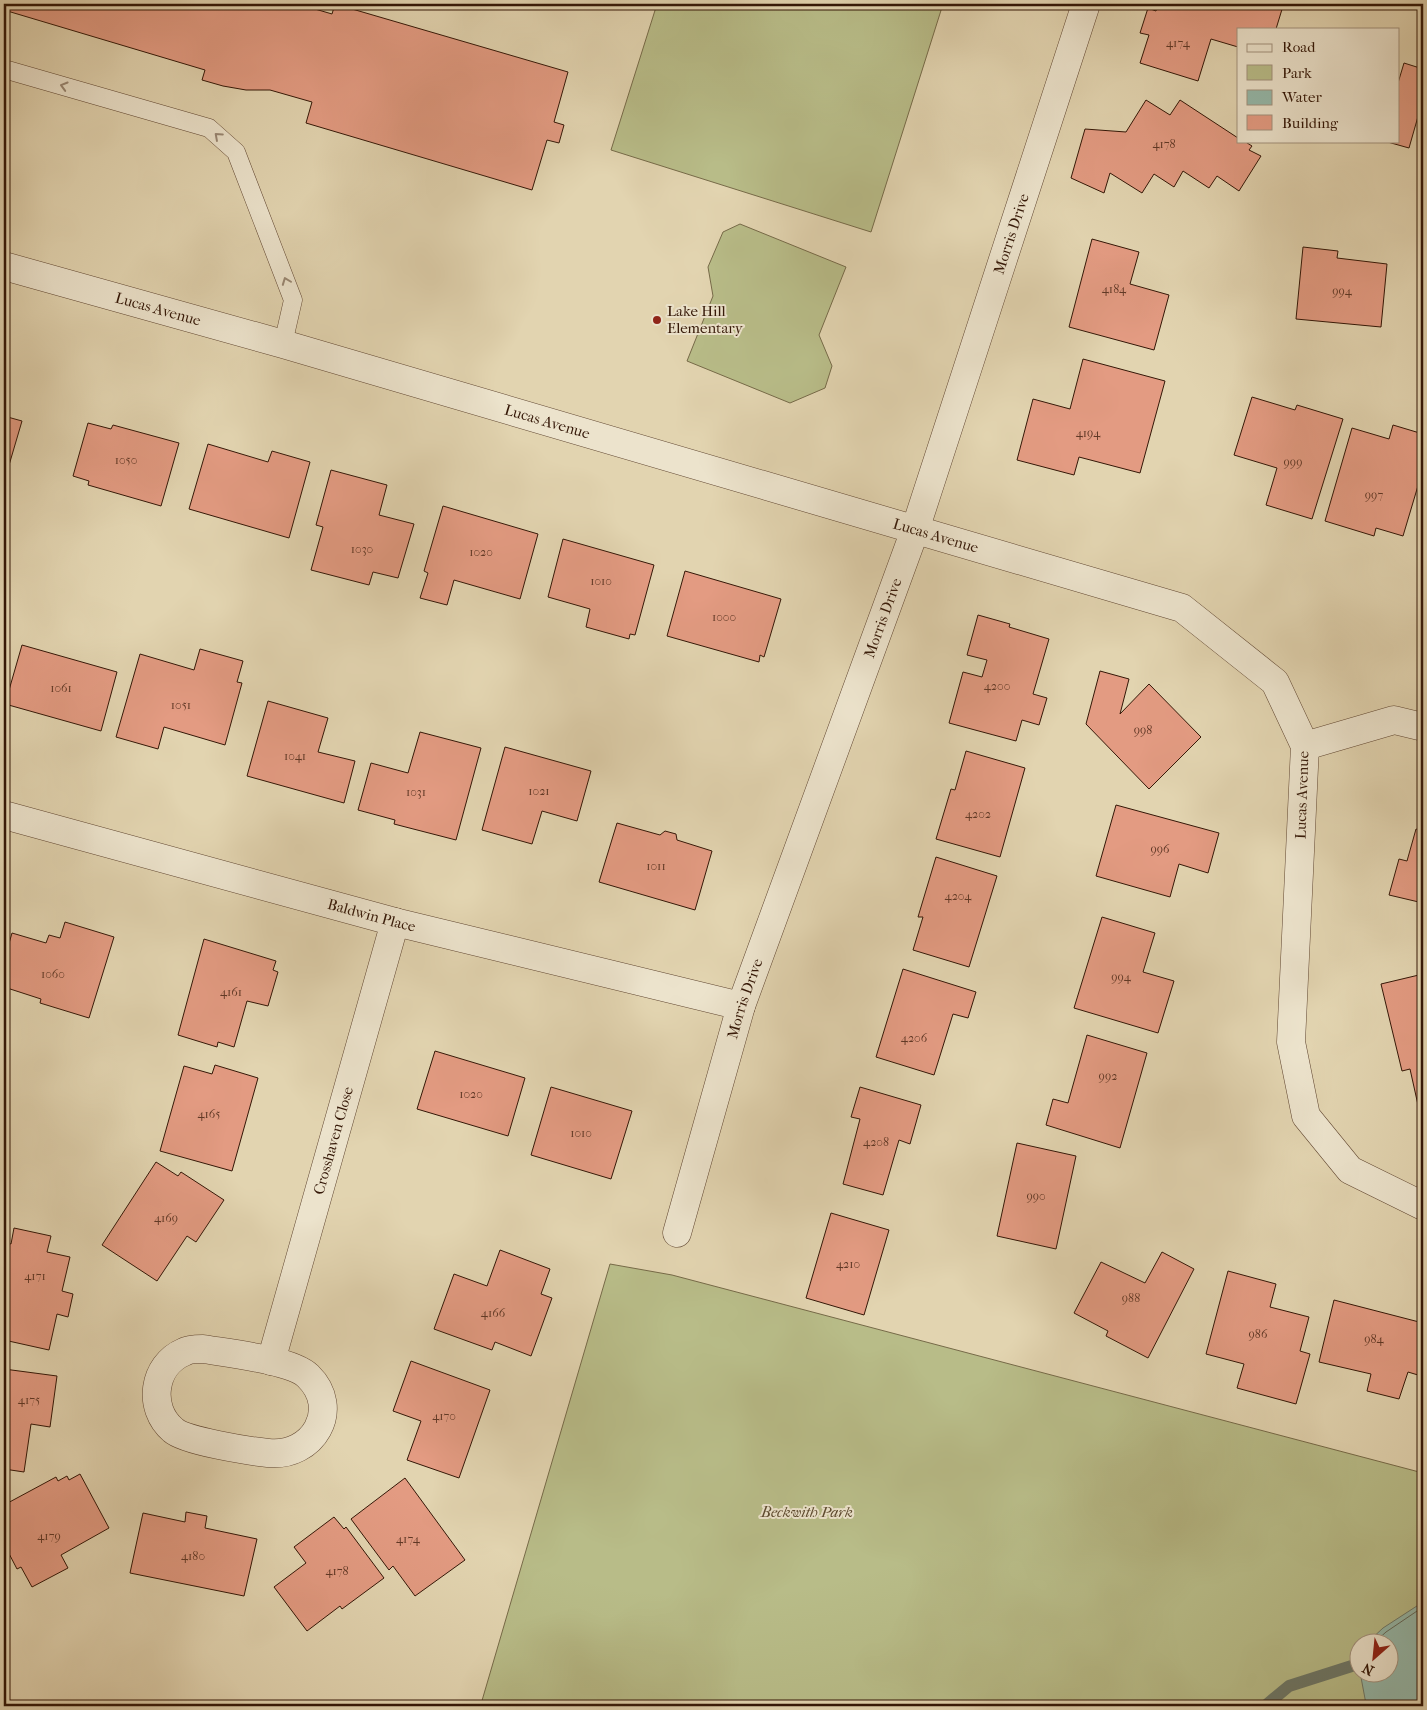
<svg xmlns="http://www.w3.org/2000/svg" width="1427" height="1710" viewBox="0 0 1427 1710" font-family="'IM FELL French Canon',serif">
<rect width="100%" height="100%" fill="#e2d4b0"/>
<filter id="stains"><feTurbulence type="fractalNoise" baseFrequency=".004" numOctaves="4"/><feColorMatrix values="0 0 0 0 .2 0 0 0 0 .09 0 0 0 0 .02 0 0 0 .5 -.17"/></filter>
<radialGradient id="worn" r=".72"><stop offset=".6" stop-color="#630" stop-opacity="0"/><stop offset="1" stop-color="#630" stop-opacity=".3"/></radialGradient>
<g fill="#b8bc88" stroke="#766a48" fill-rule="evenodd">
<path d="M 657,4 L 943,4 L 871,232 L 611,150 Z"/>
<path d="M 740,224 L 846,267 L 819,335 L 832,366 L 825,388 L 790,403 L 687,361 L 713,296 L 708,267 L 723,232 Z"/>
<path d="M 610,1264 L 672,1275 L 1423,1473 L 1423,1706 L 493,1706 L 481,1704 ZM 1360,1642 L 1390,1642 L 1390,1672 L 1360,1672 Z"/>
</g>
<path fill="#95b8a9" stroke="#6e7868" d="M 1423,1602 L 1423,1706 L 1372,1706 L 1366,1704 L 1360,1672 L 1390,1672 L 1390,1642 L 1368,1642 L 1369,1641 L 1383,1628 Z"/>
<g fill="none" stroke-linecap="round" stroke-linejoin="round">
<path stroke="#646858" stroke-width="1" d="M 1375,1642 L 1386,1632 L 1423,1607"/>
<path stroke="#6e7868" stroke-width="12" d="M 1265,1706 L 1289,1686 L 1358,1664"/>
</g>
<g fill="#e39b82" stroke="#341707">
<path d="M 4,4 L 298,4 L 332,14 L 335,4 L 568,72 L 554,122 L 564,125 L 559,143 L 547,140 L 532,190 L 306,123 L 312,102 L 270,90 L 246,90 L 223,86 L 202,80 L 205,70 L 4,10 Z"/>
<path d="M 1158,4 L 1273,4 L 1283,6 L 1276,29 L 1238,29 L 1238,47 L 1211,39 L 1198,81 L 1140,63 L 1149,35 L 1140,33 L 1148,8 L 1156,11 Z"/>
<path d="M 1404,63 L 1423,69 L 1423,80 L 1420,92 L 1423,93 L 1423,99 L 1409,148 L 1384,141 L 1398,141 L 1398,83 Z"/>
<path d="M 1146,100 L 1170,115 L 1180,100 L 1238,138 L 1238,141 L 1244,141 L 1252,146 L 1249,150 L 1261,156 L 1239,191 L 1217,176 L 1209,188 L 1183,171 L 1174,187 L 1154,174 L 1142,193 L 1110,173 L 1104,193 L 1071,178 L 1085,129 L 1126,132 Z"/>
<path d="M 1092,239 L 1139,252 L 1130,284 L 1169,295 L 1154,350 L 1069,327 Z"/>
<path d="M 1303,247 L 1338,251 L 1337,258 L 1387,264 L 1381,327 L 1296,319 Z"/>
<path d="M 1083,359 L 1165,381 L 1140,473 L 1079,457 L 1074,475 L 1017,460 L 1033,399 L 1070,409 Z"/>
<path d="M 1252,397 L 1295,410 L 1297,405 L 1343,419 L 1312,519 L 1266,505 L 1277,468 L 1234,455 Z"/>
<path d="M 4,416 L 22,421 L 7,472 L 4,471 Z"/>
<path d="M 88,423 L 111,429 L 113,425 L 179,443 L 161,506 L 88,485 L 89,481 L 73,476 Z"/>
<path d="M 1393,425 L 1423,434 L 1423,469 L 1403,536 L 1376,528 L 1374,536 L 1325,521 L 1352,428 L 1389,439 Z"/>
<path d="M 208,444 L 268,462 L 272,451 L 310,462 L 289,538 L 189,509 Z"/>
<path d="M 331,470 L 387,485 L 379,515 L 414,524 L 398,578 L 373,572 L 369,585 L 311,570 L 323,527 L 316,525 Z"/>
<path d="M 443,506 L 538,534 L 520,599 L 454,580 L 447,605 L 420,598 L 428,573 L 424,571 Z"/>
<path d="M 563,539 L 654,565 L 635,635 L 630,634 L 629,639 L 586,627 L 590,609 L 548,597 Z"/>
<path d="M 685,571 L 781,599 L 764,657 L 760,655 L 759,662 L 667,636 Z"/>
<path d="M 978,615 L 1010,624 L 1009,627 L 1049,639 L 1033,694 L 1047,698 L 1039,725 L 1022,720 L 1016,741 L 949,723 L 963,672 L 982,677 L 987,660 L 967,655 Z"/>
<path d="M 22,645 L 117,672 L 101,731 L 5,704 Z"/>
<path d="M 200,649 L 243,661 L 237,682 L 242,683 L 225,745 L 164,727 L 158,749 L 116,737 L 140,654 L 194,670 Z"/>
<path d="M 1100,671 L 1129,679 L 1120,714 L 1149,684 L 1201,737 L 1149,789 L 1086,724 Z"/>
<path d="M 268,701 L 328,718 L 318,752 L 355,761 L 344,803 L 247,776 Z"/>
<path d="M 420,732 L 481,748 L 456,840 L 394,824 L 395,820 L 358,810 L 371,763 L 408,773 Z"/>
<path d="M 505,747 L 591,771 L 577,821 L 542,811 L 532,844 L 482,830 Z"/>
<path d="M 966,751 L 1025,768 L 1000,857 L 936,839 L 951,789 L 955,790 Z"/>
<path d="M 1116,805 L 1219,833 L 1208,873 L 1179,864 L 1170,897 L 1096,876 Z"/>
<path d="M 617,823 L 660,835 L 665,831 L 676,834 L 677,840 L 712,851 L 695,910 L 599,882 Z"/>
<path d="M 1416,829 L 1423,831 L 1423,903 L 1389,895 L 1399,859 L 1407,861 Z"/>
<path d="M 936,857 L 997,876 L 969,967 L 913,950 L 923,917 L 918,917 Z"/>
<path d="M 1102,917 L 1155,933 L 1143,972 L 1174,981 L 1158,1033 L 1074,1008 Z"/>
<path d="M 65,922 L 114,937 L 89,1018 L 40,1003 L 41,999 L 4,987 L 4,961 L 12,933 L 46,943 L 49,935 L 60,938 Z"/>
<path d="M 204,939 L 276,961 L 273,970 L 278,972 L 268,1006 L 247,1001 L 234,1047 L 218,1042 L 217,1047 L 178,1035 Z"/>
<path d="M 903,969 L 976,992 L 968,1018 L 953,1014 L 934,1075 L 876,1057 Z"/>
<path d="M 1423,974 L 1423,1113 L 1420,1114 L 1410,1069 L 1402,1071 L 1381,984 Z"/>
<path d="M 1087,1035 L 1147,1053 L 1120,1148 L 1046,1125 L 1053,1099 L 1068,1103 Z"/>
<path d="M 435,1051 L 525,1078 L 508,1136 L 417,1109 Z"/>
<path d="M 215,1065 L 258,1078 L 232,1171 L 160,1151 L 184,1066 L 212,1074 Z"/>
<path d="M 551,1087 L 632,1111 L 611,1179 L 531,1155 Z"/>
<path d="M 860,1087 L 921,1105 L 910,1144 L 899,1140 L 883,1195 L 843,1184 L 860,1119 L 851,1117 Z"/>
<path d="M 1017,1143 L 1076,1156 L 1056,1249 L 997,1236 Z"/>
<path d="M 156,1162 L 178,1176 L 181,1172 L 224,1200 L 196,1242 L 187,1236 L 157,1281 L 102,1245 Z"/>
<path d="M 831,1213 L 889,1230 L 864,1315 L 806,1298 Z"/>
<path d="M 14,1228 L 51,1236 L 47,1252 L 70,1257 L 62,1291 L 73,1294 L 68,1317 L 57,1314 L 49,1350 L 4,1340 L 4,1260 L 8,1243 L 11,1244 Z"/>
<path d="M 500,1250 L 550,1269 L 541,1294 L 552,1298 L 531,1356 L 495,1342 L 492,1350 L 434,1329 L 454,1274 L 487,1286 Z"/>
<path d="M 1162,1252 L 1194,1269 L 1148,1358 L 1106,1336 L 1108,1331 L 1074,1313 L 1101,1262 L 1145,1283 Z"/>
<path d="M 1228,1271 L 1276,1284 L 1270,1307 L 1309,1317 L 1300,1351 L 1310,1354 L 1296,1404 L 1237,1388 L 1244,1364 L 1206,1354 Z"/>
<path d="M 1334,1300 L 1423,1323 L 1423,1356 L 1418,1375 L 1408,1372 L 1399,1399 L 1367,1391 L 1371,1374 L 1319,1362 Z"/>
<path d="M 411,1361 L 490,1390 L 459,1478 L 407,1460 L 421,1421 L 393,1411 Z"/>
<path d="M 4,1369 L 57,1376 L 50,1427 L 31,1424 L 24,1472 L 4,1469 Z"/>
<path d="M 80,1474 L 109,1528 L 61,1555 L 68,1568 L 32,1587 L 21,1567 L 17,1569 L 4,1544 L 4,1505 L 56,1477 L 58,1481 L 67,1476 L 69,1480 Z"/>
<path d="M 405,1478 L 465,1560 L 415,1596 L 393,1566 L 389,1570 L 351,1519 Z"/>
<path d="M 186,1512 L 207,1516 L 205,1528 L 257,1539 L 244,1596 L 130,1573 L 143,1513 L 185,1522 Z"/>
<path d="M 334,1517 L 344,1529 L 346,1527 L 384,1578 L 342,1609 L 340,1606 L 307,1631 L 274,1587 L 306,1563 L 294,1547 Z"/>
</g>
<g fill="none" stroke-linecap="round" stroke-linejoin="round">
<defs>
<path id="service" d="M 4,69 L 209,128 L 236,152 L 293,300 L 283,344"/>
<g id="minor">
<path id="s1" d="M 4,266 L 283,344 L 1182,608 L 1275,682 L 1305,746 L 1291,1042 L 1306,1116 L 1350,1170 L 1423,1206"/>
<path d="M 1305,746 L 1394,720 L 1423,727"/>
<path id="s2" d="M 4,815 L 395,922 L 741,1006"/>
<path id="s3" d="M 677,1233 L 741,1006 L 915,530 L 1086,4"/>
<path d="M 203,1349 C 227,1353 292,1360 308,1376 C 342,1409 313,1458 268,1453 C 249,1451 185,1441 173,1430 C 147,1408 153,1365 184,1352 C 189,1349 197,1349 203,1349 Z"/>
<path id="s4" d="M 271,1361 L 395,922"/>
</g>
</defs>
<use href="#service" stroke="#604631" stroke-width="19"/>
<use href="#minor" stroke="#604631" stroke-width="29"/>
<use href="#service" stroke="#ece3cc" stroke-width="18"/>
<use href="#minor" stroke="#ece3cc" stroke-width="28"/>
</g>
<defs><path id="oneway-chevron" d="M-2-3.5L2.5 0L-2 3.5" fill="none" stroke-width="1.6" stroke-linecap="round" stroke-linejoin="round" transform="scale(1.25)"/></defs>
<g stroke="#998773">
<use href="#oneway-chevron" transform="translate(64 86) rotate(-164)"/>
<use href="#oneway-chevron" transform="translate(218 136) rotate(-138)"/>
<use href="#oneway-chevron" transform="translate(286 281) rotate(-111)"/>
</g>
<circle fill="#8f2418" stroke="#ece3cc" stroke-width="2" cx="657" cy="320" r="5"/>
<g text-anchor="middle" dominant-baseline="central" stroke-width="4" stroke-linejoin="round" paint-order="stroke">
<g font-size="12" fill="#603826">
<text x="1178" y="43">4174</text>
<text x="1164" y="144">4178</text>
<text x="1114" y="289">4184</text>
<text x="1342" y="291">994</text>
<text x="1088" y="433">4194</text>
<text x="126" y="460">1050</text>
<text x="1293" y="462">999</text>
<text x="1374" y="495">997</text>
<text x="362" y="549">1030</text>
<text x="481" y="552">1020</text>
<text x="601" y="581">1010</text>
<text x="724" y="617">1000</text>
<text x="997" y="686">4200</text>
<text x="61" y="688">1061</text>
<text x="181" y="705">1051</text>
<text x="1143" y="730">998</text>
<text x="295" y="756">1041</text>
<text x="539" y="791">1021</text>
<text x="416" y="792">1031</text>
<text x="978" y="814">4202</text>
<text x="1160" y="849">996</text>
<text x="656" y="866">1011</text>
<text x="958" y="896">4204</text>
<text x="53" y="974">1060</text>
<text x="1121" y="977">994</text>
<text x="231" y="992">4161</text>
<text x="914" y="1038">4206</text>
<text x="1108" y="1076">992</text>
<text x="471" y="1094">1020</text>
<text x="209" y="1114">4165</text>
<text x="581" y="1133">1010</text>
<text x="876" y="1142">4208</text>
<text x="1036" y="1196">990</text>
<text x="166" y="1218">4169</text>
<text x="848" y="1264">4210</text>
<text x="35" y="1276">4171</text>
<text x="1131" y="1298">988</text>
<text x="493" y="1313">4166</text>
<text x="1258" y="1334">986</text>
<text x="1374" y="1339">984</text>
<text x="29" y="1400">4175</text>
<text x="444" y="1416">4170</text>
<text x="49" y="1536">4179</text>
<text x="408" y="1539">4174</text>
<text x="193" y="1556">4180</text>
<text x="337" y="1571">4178</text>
</g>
<g font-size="15" fill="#341707" stroke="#ece3cc">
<text stroke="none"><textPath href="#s3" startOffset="1054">Morris Drive</textPath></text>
<text stroke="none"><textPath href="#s1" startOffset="160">Lucas Avenue</textPath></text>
<text stroke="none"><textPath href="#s1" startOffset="565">Lucas Avenue</textPath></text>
<text stroke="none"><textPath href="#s1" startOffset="970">Lucas Avenue</textPath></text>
<text stroke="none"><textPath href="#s3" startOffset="649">Morris Drive</textPath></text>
<text transform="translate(1302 795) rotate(-88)">Lucas Avenue</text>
<text stroke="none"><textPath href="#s2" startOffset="381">Baldwin Place</textPath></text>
<text stroke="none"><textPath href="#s3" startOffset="244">Morris Drive</textPath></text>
<text stroke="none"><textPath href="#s4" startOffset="229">Crosshaven Close</textPath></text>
</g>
<g font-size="15" fill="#341707" stroke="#ece3cc" text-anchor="start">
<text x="667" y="311">Lake Hill<tspan x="667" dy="17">Elementary</tspan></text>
</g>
<g font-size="15" font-style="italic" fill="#5c492e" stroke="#ece3cc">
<text x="807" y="1512">Beckwith Park</text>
</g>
</g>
<rect width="1427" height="1710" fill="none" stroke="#e2d4b0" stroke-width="20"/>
<rect x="5" y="5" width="1417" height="1700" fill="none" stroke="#341707" stroke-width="2.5"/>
<rect x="10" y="10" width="1407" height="1690" fill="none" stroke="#341707"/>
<rect x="1237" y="28" width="162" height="115" fill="#ece3cc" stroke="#a2917d"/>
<rect x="1247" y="44" width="25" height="8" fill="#ece3cc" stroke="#a2917d"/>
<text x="1282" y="52" font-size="15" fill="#341707">Road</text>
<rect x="1247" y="65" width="25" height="15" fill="#b8bc88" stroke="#a2917d"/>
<text x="1282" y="78" font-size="15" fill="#341707">Park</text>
<rect x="1247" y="90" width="25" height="15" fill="#95b8a9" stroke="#a2917d"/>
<text x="1282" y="102" font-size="15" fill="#341707">Water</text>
<rect x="1247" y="115" width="25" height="15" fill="#e39b82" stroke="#a2917d"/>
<text x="1282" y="128" font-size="15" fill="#341707">Building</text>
<g transform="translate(1374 1658) rotate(207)"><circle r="24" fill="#ece3cc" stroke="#a2917d"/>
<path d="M0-4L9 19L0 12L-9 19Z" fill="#8f2418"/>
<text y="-8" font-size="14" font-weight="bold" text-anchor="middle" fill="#341707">N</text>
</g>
<rect width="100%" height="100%" filter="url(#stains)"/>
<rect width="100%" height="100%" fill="url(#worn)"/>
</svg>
